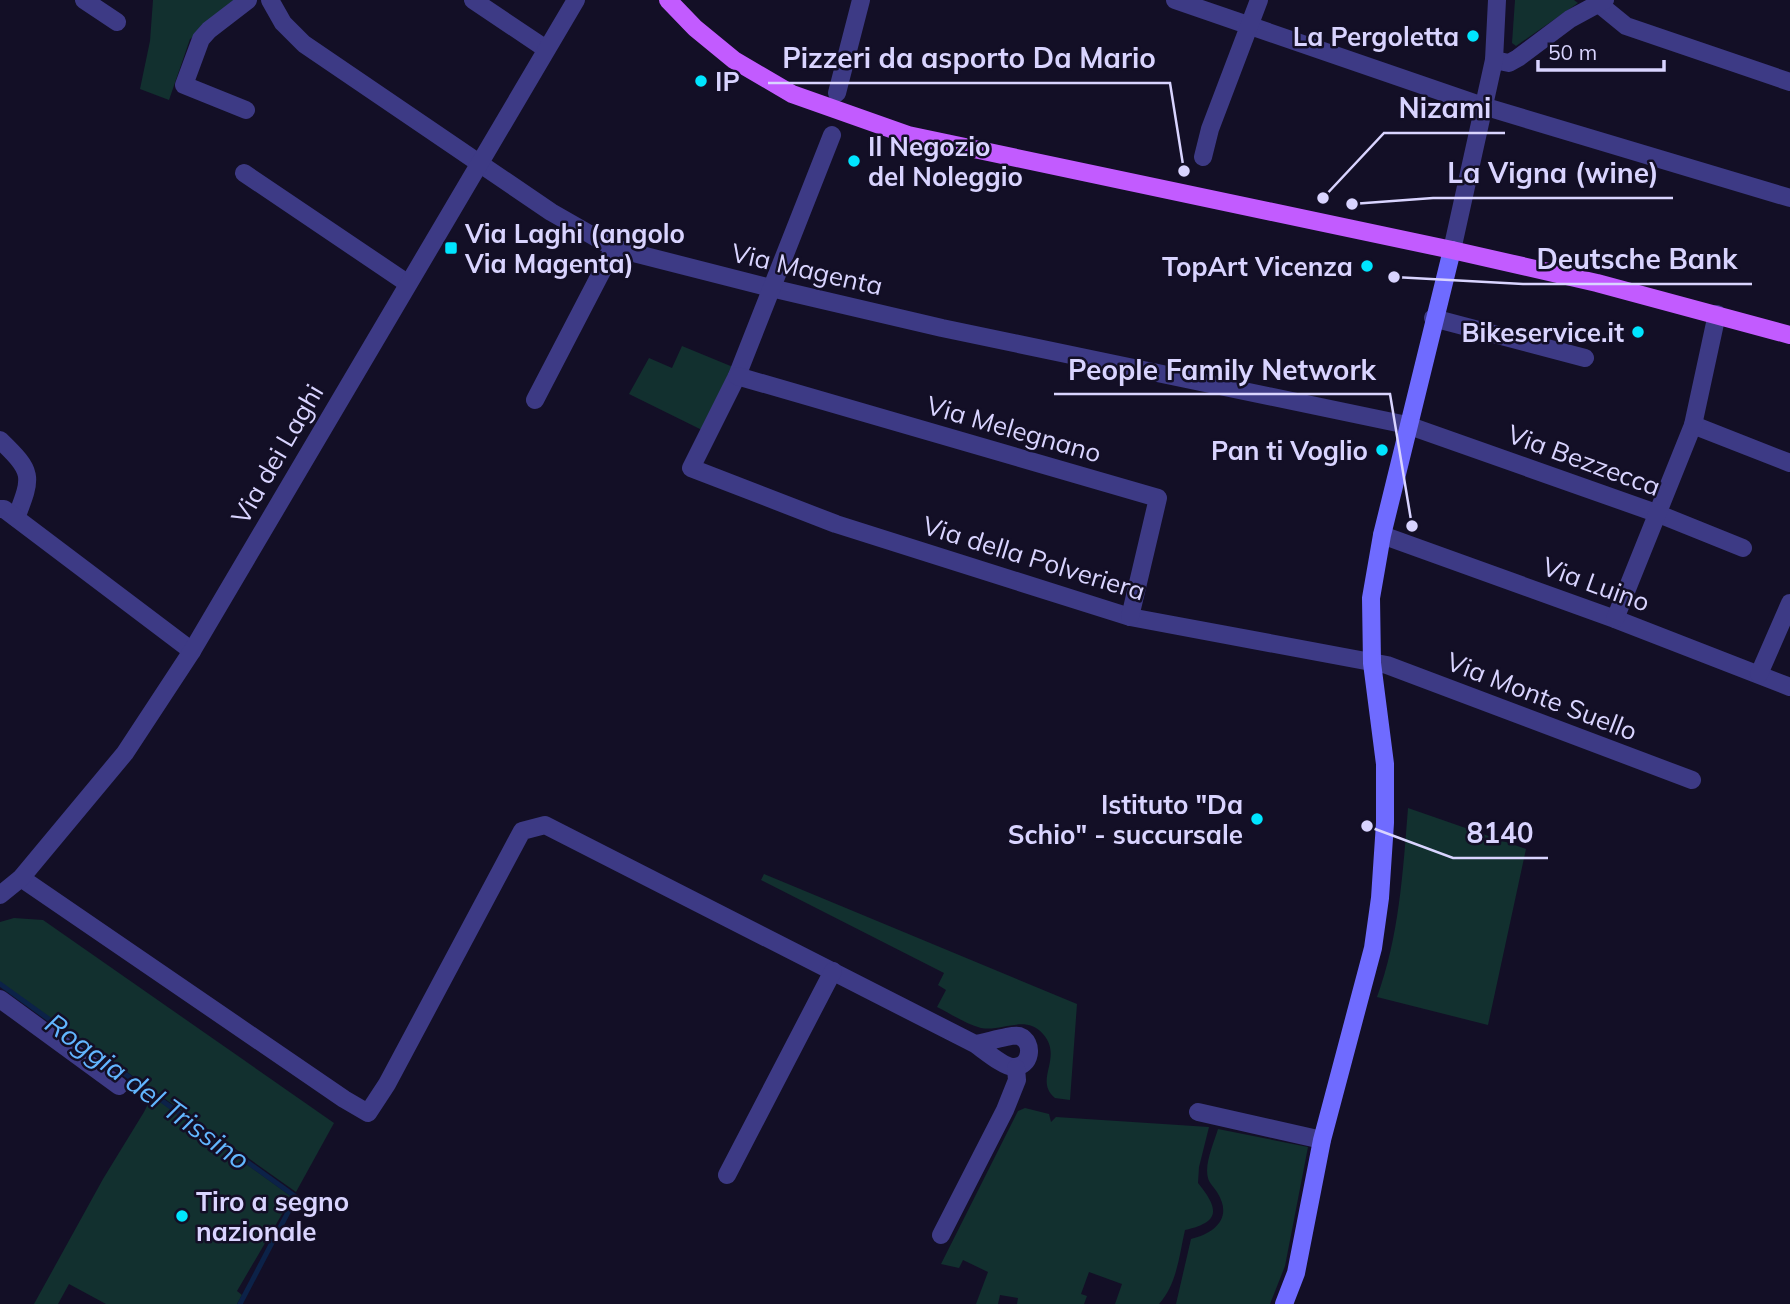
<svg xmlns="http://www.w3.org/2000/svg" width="1790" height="1304" viewBox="0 0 1790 1304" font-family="Mulish,sans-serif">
<rect width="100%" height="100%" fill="#130f26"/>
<g fill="#12302f">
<path d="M 153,0 L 242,0 L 190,39 L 169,100 L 140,89 L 150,41 Z"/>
<path d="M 1515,0 L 1574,0 L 1578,3 L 1516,46 L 1512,43 Z"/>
<path d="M 682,346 L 733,367 L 704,431 L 629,394 L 649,358 L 672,368 Z"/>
<path d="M 1408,808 L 1526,849 L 1488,1025 L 1377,997 C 1399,937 1403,872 1408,808 Z"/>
<path d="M 764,874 L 1077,1004 L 1070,1100 L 1055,1098 C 1033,1080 1064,1058 1043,1034 C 1025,1014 1003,1032 981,1028 C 966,1024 951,1014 937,1007 L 946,990 L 938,985 L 944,973 L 761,880 Z"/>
<path d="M 14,918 L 43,920 L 334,1123 L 296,1192 L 0,982 L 0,922 Z"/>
<path d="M 152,1096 L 292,1197 L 237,1291 L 242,1295 L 237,1304 L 106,1304 L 69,1284 L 58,1304 L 34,1304 L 103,1179 L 144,1112 Z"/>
<path d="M 1025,1108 L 1049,1114 L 1051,1122 L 1056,1117 L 1209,1127 L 1199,1167 L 1198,1183 C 1219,1209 1221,1222 1185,1230 C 1179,1256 1177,1284 1159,1304 L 1115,1304 L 1122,1284 L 1089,1272 L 1081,1294 L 1087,1296 L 1084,1304 L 1017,1304 L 1018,1298 L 1000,1295 L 998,1304 L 976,1304 L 988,1272 L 963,1260 L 959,1268 L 941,1264 L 1018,1111 Z"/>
<path d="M 1218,1129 L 1308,1147 L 1285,1266 L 1270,1304 L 1176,1304 L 1191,1239 C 1216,1233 1233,1217 1217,1192 C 1214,1187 1209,1183 1208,1178 C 1204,1164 1214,1143 1218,1129 Z"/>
</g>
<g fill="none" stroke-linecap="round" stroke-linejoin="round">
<path stroke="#0c2248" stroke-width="5" d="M 0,984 L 296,1197 L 240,1304"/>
<g stroke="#3d3a85" stroke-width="18">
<path d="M 84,0 L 117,22"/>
<path d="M 270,0 L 283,23 L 304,44 L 551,212 L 614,248 L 771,288 L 942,328 L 1407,425 L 1656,513 L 1743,548"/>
<path d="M 473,0 L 546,49"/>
<path d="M 1175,0 L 1483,106 L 1790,198"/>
<path d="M 1599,4 L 1626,26 L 1790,82"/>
<path d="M 1494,60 L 1509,63 L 1518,58 L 1570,19 L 1605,0"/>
<path d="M 837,93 L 861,0"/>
<path d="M 246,110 L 184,85 L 201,39 L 209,30 L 248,0"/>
<path d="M 832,135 L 737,376 L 691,468 L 836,524 L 1130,617 L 1387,665 L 1692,780"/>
<path d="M 1203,157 L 1210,129 L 1259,0"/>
<path d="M 244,173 L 407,283"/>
<path d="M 1452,250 L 1494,60 L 1497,0"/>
<path d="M 1433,318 L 1585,358"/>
<path d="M 737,376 L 1158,498 L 1130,617"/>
<path d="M 535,400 L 614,248"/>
<path d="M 1693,425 L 1790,463"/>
<path d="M 0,440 C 33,472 33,475 16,518"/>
<path d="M 0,509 L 4,509 L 192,651"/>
<path d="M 1382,535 L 1615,619 L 1790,687"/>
<path d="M 1615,619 L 1693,425 L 1717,314"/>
<path d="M 1759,674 L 1790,603"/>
<path d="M 21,878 L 344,1099 L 368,1113 L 387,1084 L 522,831 L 545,825 L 975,1044 C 984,1050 1004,1067 1013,1067 C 1031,1068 1035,1042 1019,1036 C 1012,1034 984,1043 975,1044"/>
<path d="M 0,999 L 119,1086"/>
<path d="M 1198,1112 L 1322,1140"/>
<path d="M 727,1175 L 833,971"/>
<path d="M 941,1235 L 1005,1110 L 1017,1080 L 1016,1068"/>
</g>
<path stroke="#3d3a85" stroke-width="18" d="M 0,895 L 21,878 L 125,753 L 192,651 L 576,0"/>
<path stroke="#6f6bff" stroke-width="18" d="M 1284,1304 L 1296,1273 L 1322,1140 L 1373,948 L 1380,898 L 1385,823 L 1385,764 L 1372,663 L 1371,598 L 1382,535 L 1452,250"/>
<path stroke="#c25bff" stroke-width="18" d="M 668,0 L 695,28 L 734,60 L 792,94 L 908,135 L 1452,250 L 1597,283 L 1790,335"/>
</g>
<g fill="#00e5ff" stroke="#130f26" stroke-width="2.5">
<circle cx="1473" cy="36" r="7"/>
<circle cx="701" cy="81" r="7"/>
<circle cx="854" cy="161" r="7"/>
<rect x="444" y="241" width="14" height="14" rx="3.5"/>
<circle cx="1367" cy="266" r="7"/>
<circle cx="1638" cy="332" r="7"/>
<circle cx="1382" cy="450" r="7"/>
<circle cx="1257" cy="819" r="7"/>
<circle cx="182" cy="1216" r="7"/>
</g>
<g text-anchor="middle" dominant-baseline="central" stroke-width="5" stroke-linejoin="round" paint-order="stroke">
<g font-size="26" font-weight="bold" fill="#d9d4ff" stroke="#130f26" text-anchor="end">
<text x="1459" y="36">La Pergoletta</text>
<text x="715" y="81" text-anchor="start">IP</text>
<text x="868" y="146" text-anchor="start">Il Negozio<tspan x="868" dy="30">del Noleggio</tspan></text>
<text x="465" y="233" text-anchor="start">Via Laghi (angolo<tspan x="465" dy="30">Via Magenta)</tspan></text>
<text x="1353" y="266">TopArt Vicenza</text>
<text x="1624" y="332">Bikeservice.it</text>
<text x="1368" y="450">Pan ti Voglio</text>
<text x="1243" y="804">Istituto "Da<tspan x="1243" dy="30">Schio" - succursale</tspan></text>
<text x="196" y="1201" text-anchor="start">Tiro a segno<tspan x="196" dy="30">nazionale</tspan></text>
</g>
<g font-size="26" fill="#d9d4ff" stroke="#130f26">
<text transform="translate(807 269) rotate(13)">Via Magenta</text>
<text transform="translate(1014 429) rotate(16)">Via Melegnano</text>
<text transform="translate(277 454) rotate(-60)">Via dei Laghi</text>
<text transform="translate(1584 460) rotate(20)">Via Bezzecca</text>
<text transform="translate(1034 558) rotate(17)">Via della Polveriera</text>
<text transform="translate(1596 584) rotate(20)">Via Luino</text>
<text transform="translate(1542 696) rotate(21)">Via Monte Suello</text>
</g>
<g font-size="28" font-style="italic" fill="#62b6ff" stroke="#130f26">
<text transform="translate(148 1091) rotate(36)">Roggia del Trissino</text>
</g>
</g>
<path fill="none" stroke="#d9d4ff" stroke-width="2.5" d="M1184 171L1170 83H768M1323 198L1384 133H1505M1352 204L1433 198H1673M1394 277L1523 284H1752M1412 526L1390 394H1054M1367 826L1453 858H1548"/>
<g fill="#d9d4ff" stroke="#130f26" stroke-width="2.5">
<circle cx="1184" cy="171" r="7"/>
<circle cx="1323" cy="198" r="7"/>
<circle cx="1352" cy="204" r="7"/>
<circle cx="1394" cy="277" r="7"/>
<circle cx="1412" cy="526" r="7"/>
<circle cx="1367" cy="826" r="7"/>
</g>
<g font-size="28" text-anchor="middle" font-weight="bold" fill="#d9d4ff" stroke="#130f26" stroke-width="5" stroke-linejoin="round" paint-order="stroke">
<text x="969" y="68">Pizzeri da asporto Da Mario</text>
<text x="1445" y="118">Nizami</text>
<text x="1553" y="183">La Vigna (wine)</text>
<text x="1637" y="269">Deutsche Bank</text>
<text x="1222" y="380">People Family Network</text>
<text x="1500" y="843">8140</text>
</g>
<path d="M1538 60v10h126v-10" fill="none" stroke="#d9d4ff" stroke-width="3.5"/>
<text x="1548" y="60" font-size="21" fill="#d9d4ff" stroke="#130f26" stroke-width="5" paint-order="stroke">50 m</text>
</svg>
